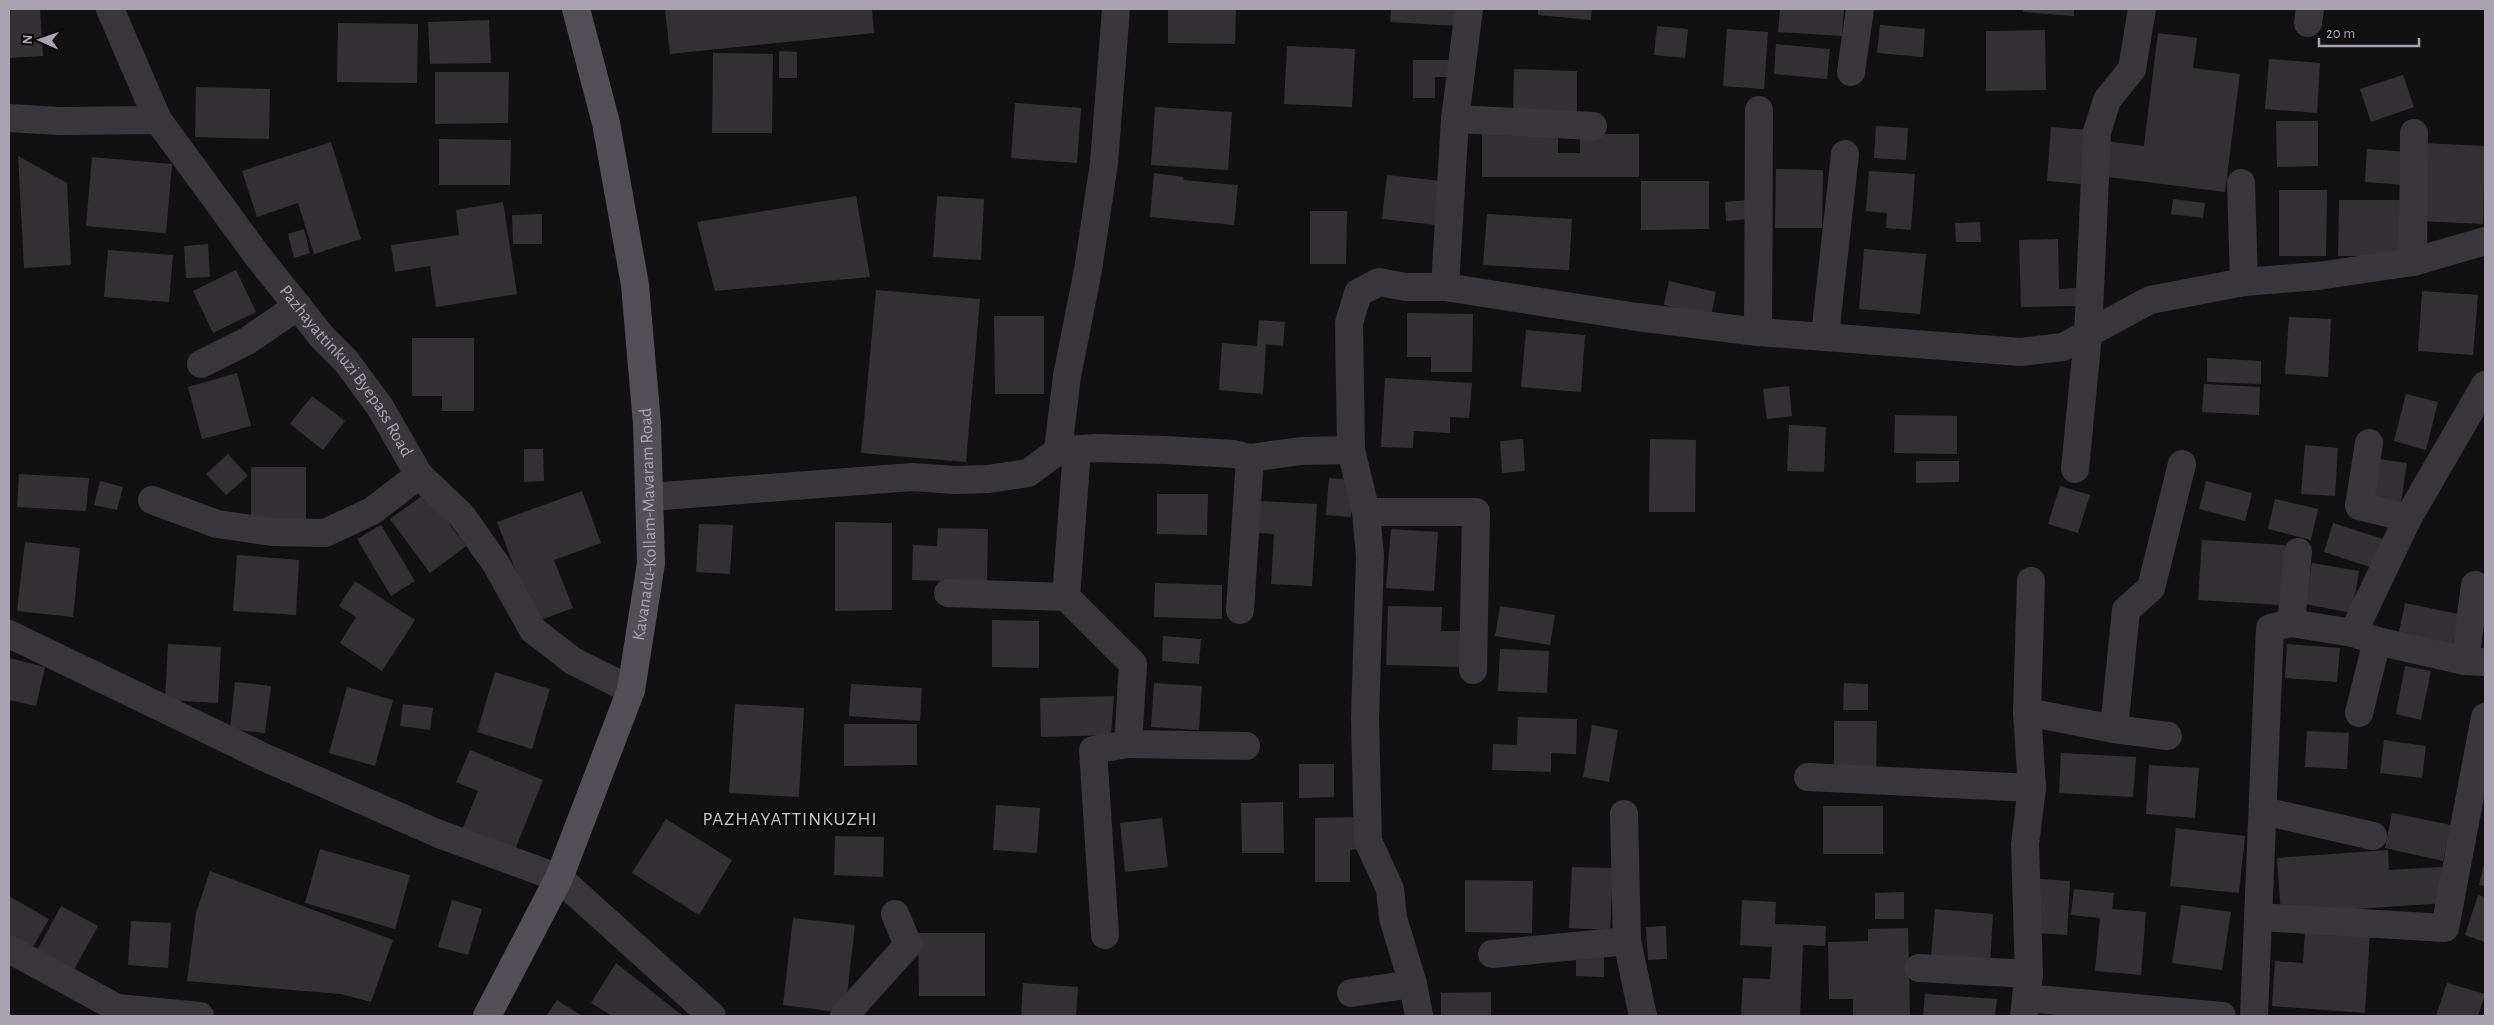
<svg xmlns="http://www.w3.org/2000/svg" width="2494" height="1025" viewBox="0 0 2494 1025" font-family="'Alegreya Sans',sans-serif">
<rect width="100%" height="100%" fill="#121112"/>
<g fill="#333134">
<path d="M 9,9 L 40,9 L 43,56 L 9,58 Z"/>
<path d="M 665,9 L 872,9 L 874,33 L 670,54 Z"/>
<path d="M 1168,9 L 1236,9 L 1235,44 L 1168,43 Z"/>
<path d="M 1391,9 L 1459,9 L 1458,26 L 1390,22 Z"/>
<path d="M 1538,9 L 1592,9 L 1591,20 L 1538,15 Z"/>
<path d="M 1780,9 L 1844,9 L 1842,36 L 1778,32 Z"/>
<path d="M 2023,9 L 2074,9 L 2074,16 L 2023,12 Z"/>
<path d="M 489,20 L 491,63 L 430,64 L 428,22 Z"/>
<path d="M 338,23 L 418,24 L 417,83 L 337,82 Z"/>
<path d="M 1880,25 L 1925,29 L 1923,57 L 1877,53 Z"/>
<path d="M 1657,26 L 1688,29 L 1685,58 L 1654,55 Z"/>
<path d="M 1727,29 L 1768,32 L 1764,89 L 1723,86 Z"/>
<path d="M 2045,30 L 2046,90 L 1986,91 L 1986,31 Z"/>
<path d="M 2158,33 L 2197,38 L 2193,68 L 2240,74 L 2225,192 L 2100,176 L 2105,141 L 2144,146 Z"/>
<path d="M 1776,44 L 1830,49 L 1827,79 L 1774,74 Z"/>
<path d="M 1287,46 L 1355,49 L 1352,107 L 1284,104 Z"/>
<path d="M 779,51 L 797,52 L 797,78 L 779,78 Z"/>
<path d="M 713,53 L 773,54 L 772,133 L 712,133 Z"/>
<path d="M 2269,59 L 2320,63 L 2317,113 L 2265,109 Z"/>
<path d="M 1413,60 L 1454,60 L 1454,77 L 1435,77 L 1435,98 L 1413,98 Z"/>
<path d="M 1514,69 L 1577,71 L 1577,115 L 1513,113 Z"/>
<path d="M 435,72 L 509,72 L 508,123 L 435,124 Z"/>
<path d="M 2403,75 L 2414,107 L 2371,122 L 2360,89 Z"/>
<path d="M 196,87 L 270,89 L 269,139 L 195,137 Z"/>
<path d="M 1015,103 L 1081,108 L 1077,163 L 1011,158 Z"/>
<path d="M 1155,107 L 1232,112 L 1228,170 L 1151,165 Z"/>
<path d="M 2276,121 L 2318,121 L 2318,166 L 2277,167 Z"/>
<path d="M 1876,126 L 1908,128 L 1906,160 L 1874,158 Z"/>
<path d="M 2051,127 L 2088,130 L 2083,184 L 2047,181 Z"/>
<path d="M 1482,128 L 1558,128 L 1558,153 L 1580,153 L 1580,134 L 1639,134 L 1639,177 L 1482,177 Z"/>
<path d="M 439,139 L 511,140 L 510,185 L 439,185 Z"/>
<path d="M 331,142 L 361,239 L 314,254 L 298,203 L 257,217 L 242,171 Z"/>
<path d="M 2423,143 L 2485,146 L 2483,224 L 2418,221 Z"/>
<path d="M 2367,149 L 2408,152 L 2405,185 L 2365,182 Z"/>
<path d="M 18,156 L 67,183 L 71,265 L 24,268 Z"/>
<path d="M 92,157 L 172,164 L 166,233 L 86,226 Z"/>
<path d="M 1776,169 L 1823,170 L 1822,228 L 1775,228 Z"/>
<path d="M 1869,171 L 1915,174 L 1911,230 L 1886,228 L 1887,213 L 1866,211 Z"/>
<path d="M 1154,173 L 1184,177 L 1183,180 L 1238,185 L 1234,225 L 1150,217 Z"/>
<path d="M 1387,175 L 1442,181 L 1437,225 L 1382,219 Z"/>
<path d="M 1641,181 L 1709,181 L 1709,229 L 1641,230 Z"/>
<path d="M 2279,190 L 2327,190 L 2326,256 L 2279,256 Z"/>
<path d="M 856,196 L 870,277 L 715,291 L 697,222 Z"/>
<path d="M 937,196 L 984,199 L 981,260 L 933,257 Z"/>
<path d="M 2173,199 L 2205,203 L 2203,218 L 2171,214 Z"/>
<path d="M 1749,200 L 1750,219 L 1726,221 L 1725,202 Z"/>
<path d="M 2339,200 L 2403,200 L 2402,256 L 2338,256 Z"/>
<path d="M 503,202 L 517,294 L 436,307 L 430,266 L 395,272 L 391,245 L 459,235 L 456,210 Z"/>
<path d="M 1310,211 L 1347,211 L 1346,264 L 1310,264 Z"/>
<path d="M 542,214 L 542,244 L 513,244 L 512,215 Z"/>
<path d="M 1487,214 L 1572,219 L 1569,270 L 1483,265 Z"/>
<path d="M 1980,222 L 1981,242 L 1956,242 L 1955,223 Z"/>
<path d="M 304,229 L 310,253 L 294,258 L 288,234 Z"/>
<path d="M 2058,239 L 2059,289 L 2077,288 L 2078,306 L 2021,307 L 2019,240 Z"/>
<path d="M 208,244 L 210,277 L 186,278 L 184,246 Z"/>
<path d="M 1864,249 L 1926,254 L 1920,314 L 1859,309 Z"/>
<path d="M 108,250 L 173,255 L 169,302 L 104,297 Z"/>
<path d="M 236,270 L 256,312 L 213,333 L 193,291 Z"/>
<path d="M 1669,281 L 1716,292 L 1711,316 L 1664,305 Z"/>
<path d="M 876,290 L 980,299 L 966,462 L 861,453 Z"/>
<path d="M 2422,291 L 2478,295 L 2473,355 L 2418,351 Z"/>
<path d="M 1407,313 L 1473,314 L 1472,372 L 1431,372 L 1431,357 L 1407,357 Z"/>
<path d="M 994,316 L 1044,316 L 1044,394 L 995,394 Z"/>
<path d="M 2289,317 L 2331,319 L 2328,377 L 2285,374 Z"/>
<path d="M 1259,320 L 1285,322 L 1283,346 L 1266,344 L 1263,394 L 1219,390 L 1222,343 L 1257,346 Z"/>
<path d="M 1526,330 L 1585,335 L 1581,392 L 1521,387 Z"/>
<path d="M 412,338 L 474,338 L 474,411 L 442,411 L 442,396 L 412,396 Z"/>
<path d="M 2207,358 L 2261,361 L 2261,384 L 2207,382 Z"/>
<path d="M 237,373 L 251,426 L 202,439 L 188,387 Z"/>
<path d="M 1385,378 L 1472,383 L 1469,418 L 1450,417 L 1450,433 L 1414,431 L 1413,448 L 1381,447 Z"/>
<path d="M 2204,384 L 2260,387 L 2259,415 L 2202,412 Z"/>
<path d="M 1789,386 L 1792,416 L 1767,419 L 1763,389 Z"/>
<path d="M 2406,394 L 2438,402 L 2426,450 L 2394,441 Z"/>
<path d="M 312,396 L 345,421 L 323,450 L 290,424 Z"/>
<path d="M 1895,415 L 1957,416 L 1957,454 L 1894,453 Z"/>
<path d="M 1789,425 L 1826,427 L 1824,472 L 1787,471 Z"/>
<path d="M 1523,439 L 1525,471 L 1502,473 L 1500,441 Z"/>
<path d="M 1650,439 L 1696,440 L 1695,512 L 1649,512 Z"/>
<path d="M 2305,445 L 2338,448 L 2335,496 L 2301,494 Z"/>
<path d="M 524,449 L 543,449 L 544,481 L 524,482 Z"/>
<path d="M 228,454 L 248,476 L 226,495 L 206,474 Z"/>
<path d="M 2379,459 L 2407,463 L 2401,503 L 2373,499 Z"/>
<path d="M 1916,461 L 1959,461 L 1959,482 L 1916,483 Z"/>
<path d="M 251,467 L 306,467 L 306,523 L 251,522 Z"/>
<path d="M 19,474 L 89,478 L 86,511 L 17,507 Z"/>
<path d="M 1329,478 L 1354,480 L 1351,517 L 1326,515 Z"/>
<path d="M 100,481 L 123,487 L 117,510 L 94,505 Z"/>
<path d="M 2206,481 L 2252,493 L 2245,521 L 2199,509 Z"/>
<path d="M 2060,486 L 2090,495 L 2078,533 L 2048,524 Z"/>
<path d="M 582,491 L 601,543 L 554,560 L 573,608 L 535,622 L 497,522 Z"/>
<path d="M 426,493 L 466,546 L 430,573 L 390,519 Z"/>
<path d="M 1157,494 L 1208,494 L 1207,535 L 1157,534 Z"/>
<path d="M 2275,499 L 2318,509 L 2311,540 L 2268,529 Z"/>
<path d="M 1260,501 L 1317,504 L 1312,586 L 1271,584 L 1274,534 L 1259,533 Z"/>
<path d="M 835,522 L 892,523 L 892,610 L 835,611 Z"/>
<path d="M 2333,523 L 2386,540 L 2376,569 L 2324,552 Z"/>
<path d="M 699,524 L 733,525 L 730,574 L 696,572 Z"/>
<path d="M 381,525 L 415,581 L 391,596 L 357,539 Z"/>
<path d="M 938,528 L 988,529 L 987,582 L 912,580 L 913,545 L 937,546 Z"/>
<path d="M 1391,529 L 1438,532 L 1434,591 L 1386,588 Z"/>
<path d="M 2202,540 L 2285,545 L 2282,605 L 2198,600 Z"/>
<path d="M 25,542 L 80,548 L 73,617 L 17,611 Z"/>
<path d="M 237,555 L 299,560 L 296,615 L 233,611 Z"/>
<path d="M 2312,563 L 2359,571 L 2352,613 L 2305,604 Z"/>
<path d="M 355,581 L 415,620 L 382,671 L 340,643 L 356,617 L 339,606 Z"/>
<path d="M 1155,583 L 1222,585 L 1222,619 L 1154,617 Z"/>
<path d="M 2405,603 L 2458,614 L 2451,653 L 2397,642 Z"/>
<path d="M 1388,606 L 1442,607 L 1441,631 L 1465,631 L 1464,667 L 1386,665 Z"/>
<path d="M 1500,606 L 1555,615 L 1550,645 L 1495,636 Z"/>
<path d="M 992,620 L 1039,621 L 1039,668 L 992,667 Z"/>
<path d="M 1163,636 L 1201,639 L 1199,664 L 1162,661 Z"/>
<path d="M 168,644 L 221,647 L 218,703 L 165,700 Z"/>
<path d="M 2287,644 L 2340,648 L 2337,682 L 2285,678 Z"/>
<path d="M 1500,649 L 1549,651 L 1547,693 L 1498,691 Z"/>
<path d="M 9,658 L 45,667 L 36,706 L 9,700 Z"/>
<path d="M 2405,666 L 2431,671 L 2421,720 L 2396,714 Z"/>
<path d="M 495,672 L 550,689 L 532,749 L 477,732 Z"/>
<path d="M 235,682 L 271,686 L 265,733 L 230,729 Z"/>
<path d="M 1154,683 L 1202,686 L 1199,730 L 1151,727 Z"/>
<path d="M 1844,683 L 1868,684 L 1868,710 L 1843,710 Z"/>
<path d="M 851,684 L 922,688 L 920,721 L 849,716 Z"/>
<path d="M 347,687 L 393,700 L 375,766 L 329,753 Z"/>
<path d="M 1114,696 L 1111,735 L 1041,737 L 1040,698 Z"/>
<path d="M 403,704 L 433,708 L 430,730 L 400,726 Z"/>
<path d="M 735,704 L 804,708 L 799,797 L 729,793 Z"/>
<path d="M 1518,717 L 1577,719 L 1576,754 L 1551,753 L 1551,772 L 1492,770 L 1493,744 L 1517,745 Z"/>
<path d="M 1834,721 L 1877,721 L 1876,776 L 1834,777 Z"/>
<path d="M 844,724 L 917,724 L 917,765 L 844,766 Z"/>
<path d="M 1592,725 L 1618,730 L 1609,782 L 1583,777 Z"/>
<path d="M 2307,731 L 2349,733 L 2347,769 L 2305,767 Z"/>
<path d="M 2384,740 L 2426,746 L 2422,778 L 2380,773 Z"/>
<path d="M 470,750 L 543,780 L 514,852 L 462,830 L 478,791 L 456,782 Z"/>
<path d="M 2061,753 L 2136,757 L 2133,797 L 2059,793 Z"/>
<path d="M 1299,764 L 1334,764 L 1334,797 L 1299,798 Z"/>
<path d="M 2149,765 L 2199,768 L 2195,818 L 2146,814 Z"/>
<path d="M 1283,802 L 1284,853 L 1242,853 L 1241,803 Z"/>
<path d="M 996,805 L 1040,808 L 1037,853 L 993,850 Z"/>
<rect x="1823" y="806" width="60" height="48"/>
<path d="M 2392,813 L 2451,825 L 2443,861 L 2385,848 Z"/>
<path d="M 1362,817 L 1362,849 L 1350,850 L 1350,882 L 1315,882 L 1315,818 Z"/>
<path d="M 1162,818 L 1168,867 L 1125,872 L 1120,823 Z"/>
<path d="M 666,819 L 732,860 L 699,915 L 632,873 Z"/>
<path d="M 2176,828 L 2245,836 L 2239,893 L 2170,886 Z"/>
<path d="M 835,836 L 884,837 L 883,877 L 834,875 Z"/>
<path d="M 320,849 L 410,875 L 395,929 L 305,903 Z"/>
<path d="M 2388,850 L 2389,870 L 2442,867 L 2445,903 L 2281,914 L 2277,858 Z"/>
<path d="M 2485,860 L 2485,886 L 2479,885 Z"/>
<path d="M 1572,867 L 1613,868 L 1610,930 L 1569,928 Z"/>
<path d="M 210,871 L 393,940 L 371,1002 L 341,994 L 187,981 L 196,913 Z"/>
<path d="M 2039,879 L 2070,881 L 2067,935 L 2036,933 Z"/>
<path d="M 1465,880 L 1533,881 L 1532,933 L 1465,932 Z"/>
<path d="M 2074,889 L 2114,893 L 2112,909 L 2146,912 L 2141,975 L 2095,971 L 2100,918 L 2071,915 Z"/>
<path d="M 1904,892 L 1904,919 L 1875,919 L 1875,893 Z"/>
<path d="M 2478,895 L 2485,897 L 2485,942 L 2465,935 Z"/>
<path d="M 9,896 L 49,919 L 30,952 L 9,939 Z"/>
<path d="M 452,900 L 482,909 L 468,955 L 438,947 Z"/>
<path d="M 1742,900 L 1776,902 L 1775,924 L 1826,926 L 1825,946 L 1803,945 L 1800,1016 L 1741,1016 L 1743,978 L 1770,979 L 1772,947 L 1740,945 Z"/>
<path d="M 2181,905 L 2231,912 L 2222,970 L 2172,963 Z"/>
<path d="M 61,906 L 98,926 L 71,975 L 35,954 Z"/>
<path d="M 1935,909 L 1993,914 L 1990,963 L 1931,958 Z"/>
<path d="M 793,918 L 855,925 L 845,1013 L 783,1005 Z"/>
<path d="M 131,921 L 171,923 L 168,968 L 128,965 Z"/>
<path d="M 1666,926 L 1667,959 L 1648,960 L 1646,927 Z"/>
<path d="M 1908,928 L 1910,1016 L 1853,1016 L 1853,999 L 1829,999 L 1828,942 L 1868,941 L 1868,929 Z"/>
<path d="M 2305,929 L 2370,933 L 2365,1013 L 2272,1006 L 2275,961 L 2303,963 Z"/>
<path d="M 918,933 L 985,933 L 985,996 L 919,996 Z"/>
<path d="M 1576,956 L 1604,957 L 1604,977 L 1576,976 Z"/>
<path d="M 616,963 L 683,1016 L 612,1016 L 591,1003 Z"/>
<path d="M 1023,983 L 1078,987 L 1076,1016 L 1021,1016 Z"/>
<path d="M 2447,983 L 2485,994 L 2478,1016 L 2436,1016 Z"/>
<path d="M 1491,992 L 1491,1016 L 1441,1016 L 1441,993 Z"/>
<path d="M 1925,994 L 1997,999 L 1995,1016 L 1923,1016 Z"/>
<path d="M 557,1000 L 582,1016 L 546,1016 Z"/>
</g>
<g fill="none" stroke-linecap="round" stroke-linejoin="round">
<g stroke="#3a373c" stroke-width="28">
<path id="s1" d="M 110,9 L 158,120 L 256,254 L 322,337 L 346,361 L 380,407 L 419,475 L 462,516 L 496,564 L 533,630 L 573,661 L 631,690"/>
<path d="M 2308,23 L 2310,9"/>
<path d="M 1851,72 L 1860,9"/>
<path d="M 9,118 L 59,121 L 158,120"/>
<path d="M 1455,119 L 1593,126"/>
<path d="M 2241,183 L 2244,282"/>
<path d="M 2413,262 L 2414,133"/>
<path d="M 1445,287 L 1455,119 L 1469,9"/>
<path d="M 1758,332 L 1759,110"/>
<path d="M 1825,335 L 1845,154"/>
<path d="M 201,364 L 247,341 L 298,306"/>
<path d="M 2369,443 L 2359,506 L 2408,518"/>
<path d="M 1077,450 L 1066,597 L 1133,664 L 1128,744 L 1246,746"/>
<path d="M 1059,451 L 1095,448 L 1166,450 L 1234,454 L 1250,458 L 1301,451 L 1351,450"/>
<path d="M 2075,469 L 2088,335 L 2097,132 L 2107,100 L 2132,69 L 2142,9"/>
<path d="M 650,497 L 912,477 L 955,480 L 988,479 L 1028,473 L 1058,451 L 1067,376 L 1088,270 L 1104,163 L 1116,9"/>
<path d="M 152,500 L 217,524 L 272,532 L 325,533 L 372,511 L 419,475"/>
<path d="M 1366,512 L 1476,512 L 1473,670"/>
<path d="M 948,593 L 1066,597"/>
<path d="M 1240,610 L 1250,458"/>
<path d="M 2291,623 L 2298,552"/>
<path d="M 9,634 L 268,759 L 439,834 L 559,878 L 712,1016"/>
<path d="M 2377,641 L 2465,661 L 2485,662"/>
<path d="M 2465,661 L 2475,585"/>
<path d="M 2027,712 L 2114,729 L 2168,736"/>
<path d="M 2359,713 L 2377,641 L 2353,633 L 2408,518 L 2485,385"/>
<path d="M 2114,729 L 2126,610 L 2151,588 L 2182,464"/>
<path d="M 1808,777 L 2032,788"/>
<path d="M 2263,811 L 2373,836"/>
<path d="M 1624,814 L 1627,941 L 1643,1016"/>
<path d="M 2259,917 L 2445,928 L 2485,717"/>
<path d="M 1105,935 L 1093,750 L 1128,744"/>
<path d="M 9,949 L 117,1008 L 200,1016"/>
<path d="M 1492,954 L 1627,941"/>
<path d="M 1919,968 L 2029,974"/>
<path d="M 1351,993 L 1413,984"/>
<path d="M 2026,998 L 2029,974 L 2025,844 L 2032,788 L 2027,712 L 2031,581"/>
<path d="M 844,1016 L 908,945 L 895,914"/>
<path d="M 1419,1016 L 1413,984 L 1393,918 L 1390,889 L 1368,841 L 1365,719 L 1370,556 L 1366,512 L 1351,450 L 1349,323 L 1358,293 L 1379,282 L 1406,287 L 1445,287 L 1637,317 L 1758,332 L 2021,352 L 2063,347 L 2150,300 L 2244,282 L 2318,276 L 2413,262 L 2485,241"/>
<path d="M 2254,1016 L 2270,628 L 2291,623 L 2353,633"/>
</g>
<path stroke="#3a373c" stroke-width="28" d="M 2024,1016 L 2026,998 L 2222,1016"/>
<path stroke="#534f56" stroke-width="28" id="s2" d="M 487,1016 L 559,878 L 631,690 L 651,563 L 647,424 L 635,285 L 606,123 L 576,9"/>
</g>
<g text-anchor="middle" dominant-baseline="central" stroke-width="4.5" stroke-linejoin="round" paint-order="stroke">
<g font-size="18" fill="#aba3b2" stroke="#0d0c0d">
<text stroke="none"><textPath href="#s1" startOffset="435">Pazhayattinkuzi Byepass Road</textPath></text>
<text stroke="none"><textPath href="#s2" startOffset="524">Kavanadu-Kollam-Mavaram Road</textPath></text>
</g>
<g font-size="19" letter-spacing="1" fill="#cac4ce" stroke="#0d0c0d">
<text x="790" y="819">PAZHAYATTINKUZHI</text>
</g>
</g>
<rect width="2494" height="1025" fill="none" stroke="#aba3b2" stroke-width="20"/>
<g transform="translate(40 40) rotate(272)" stroke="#0d0c0d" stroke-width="4" paint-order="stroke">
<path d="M0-4L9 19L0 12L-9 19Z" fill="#aba3b2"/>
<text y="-8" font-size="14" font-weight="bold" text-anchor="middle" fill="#aba3b2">N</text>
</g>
<path d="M2319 38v8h100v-8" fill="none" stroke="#aba3b2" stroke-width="2.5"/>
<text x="2326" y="38" font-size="15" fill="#aba3b2" stroke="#0d0c0d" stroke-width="4" paint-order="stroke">20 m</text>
</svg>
